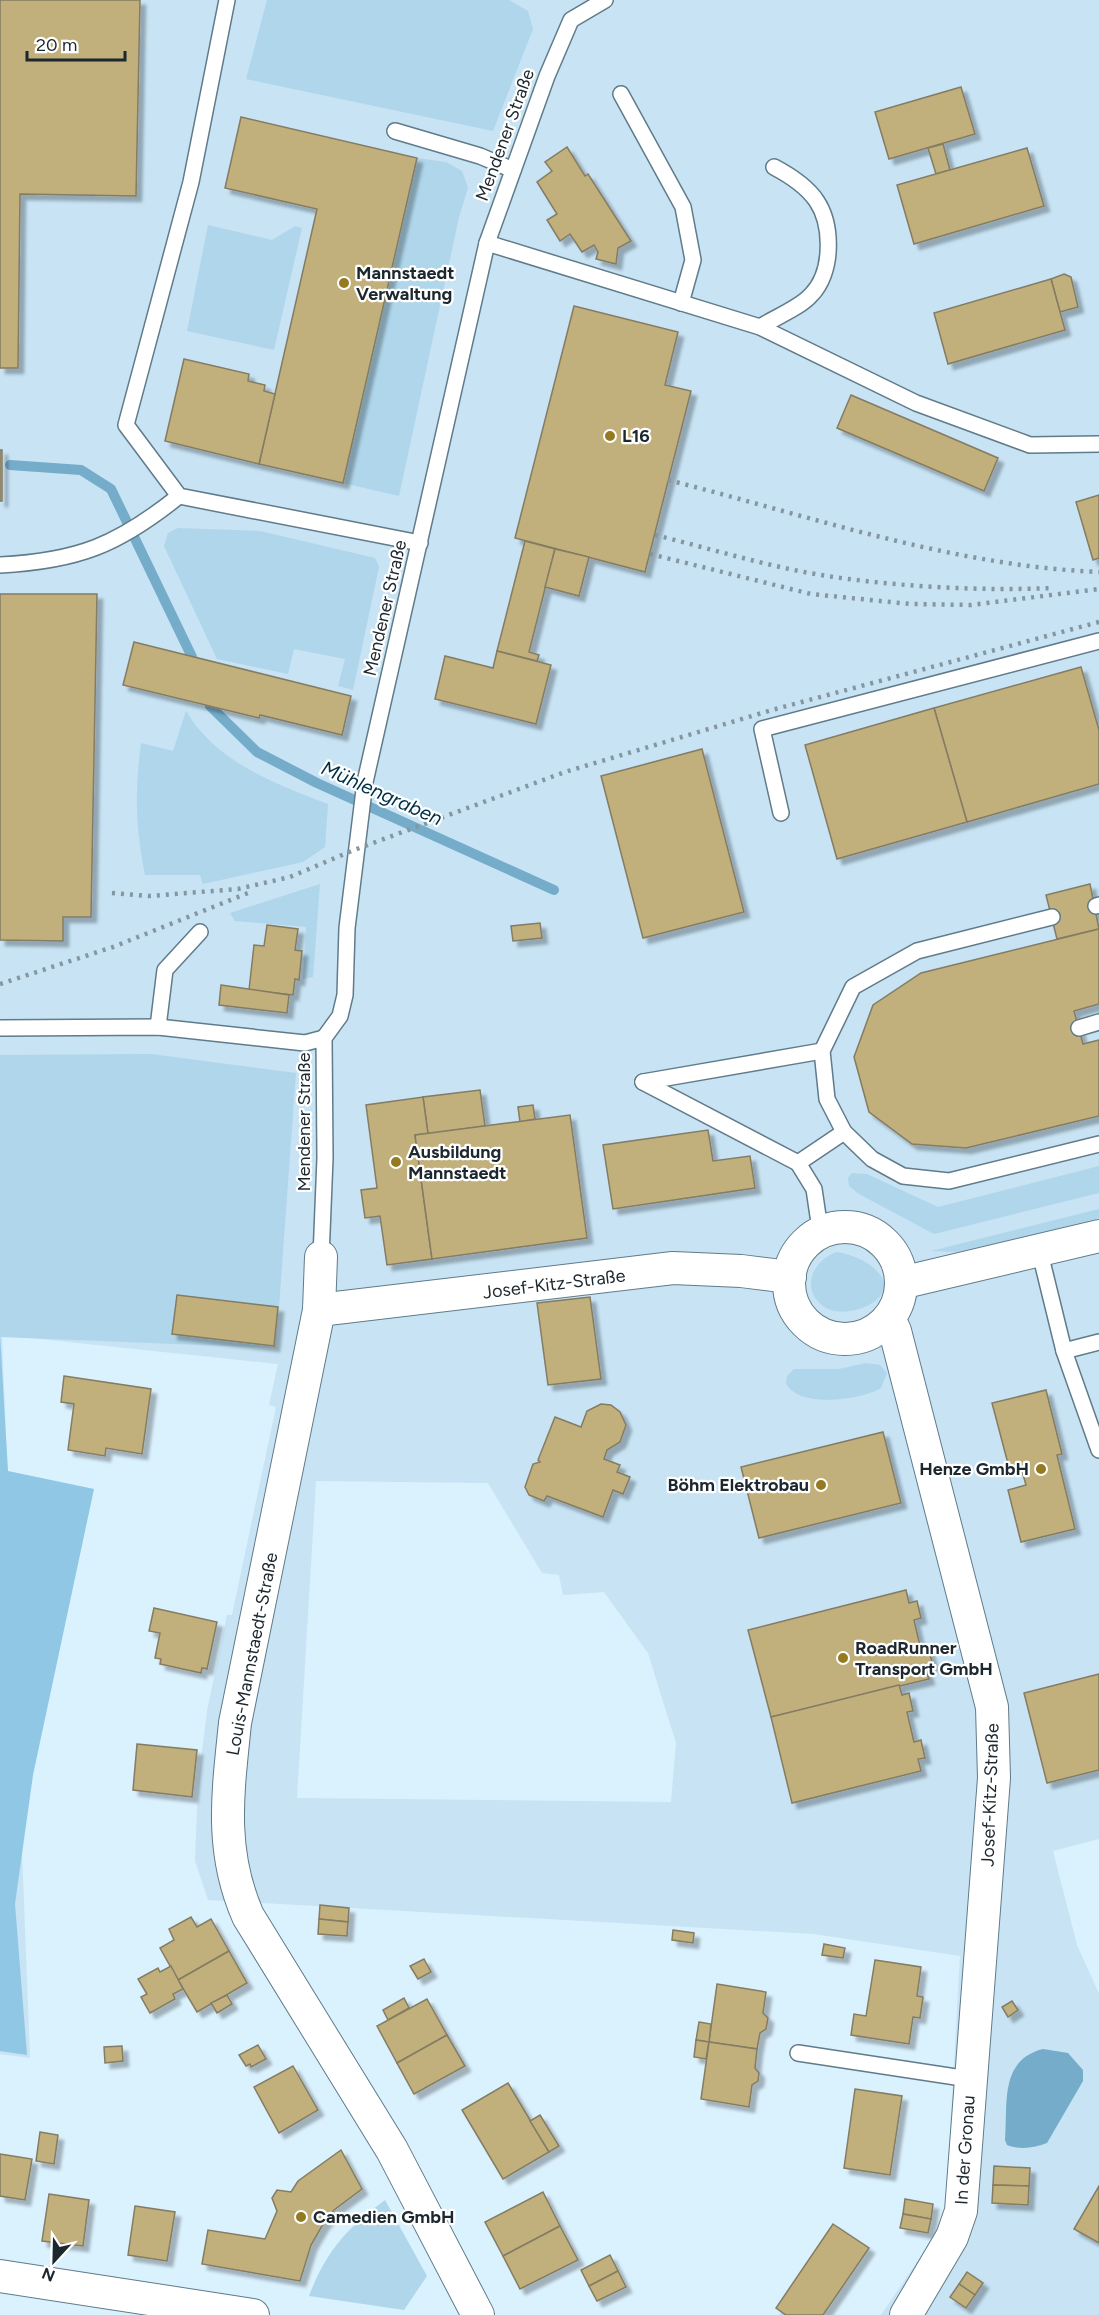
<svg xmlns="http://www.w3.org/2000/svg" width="1099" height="2315" viewBox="0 0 1099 2315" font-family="Figtree,sans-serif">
<defs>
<filter id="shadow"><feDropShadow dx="5.5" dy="5.5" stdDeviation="1.5" flood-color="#0004"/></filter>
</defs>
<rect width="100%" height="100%" fill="#daf1fe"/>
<path fill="#c7e3f4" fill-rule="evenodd" d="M 0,0 L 1099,0 L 1099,1839 L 1053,1851 L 1077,1945 L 1099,1994 L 1099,2315 L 881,2315 L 936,2234 L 946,2204 L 960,1956 L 814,1934 L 208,1900 L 195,1861 L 198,1784 L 207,1711 L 227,1615 L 232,1615 L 276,1407 L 269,1405 L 278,1364 L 2,1335 L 30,2058 L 0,2054 ZM 316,1481 L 488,1483 L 542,1573 L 559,1575 L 563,1595 L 604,1592 L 648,1653 L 676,1743 L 671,1802 L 297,1798 Z"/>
<g fill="#afd6eb">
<path d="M 267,0 L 509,0 L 528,11 L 533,29 L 493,131 L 246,79 Z"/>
<path d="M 417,158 L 446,162 L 462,171 L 468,188 L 459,217 L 399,496 L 343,483 Z"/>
<path d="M 208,225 L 272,240 L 295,226 L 302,228 L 274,350 L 187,331 Z"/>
<path d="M 178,528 L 260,531 L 375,558 L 379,567 L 353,690 L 338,686 L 345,659 L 294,649 L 288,674 L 217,659 L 164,546 L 168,533 Z"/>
<path d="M 186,711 C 217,763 274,783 328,804 L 325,847 L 303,862 L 203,884 L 200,875 L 145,875 C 135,824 135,793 141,743 L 173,751 Z"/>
<path d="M 320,884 L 313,977 L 303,979 L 306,927 L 235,921 L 230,913 Z"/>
<path d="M 151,1054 L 296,1073 L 276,1348 L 0,1337 L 0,1055 Z"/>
<path d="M 1099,1166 L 1099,1193 L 934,1234 L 859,1194 L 849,1186 L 848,1178 L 852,1173 L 867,1174 L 938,1207 Z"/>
<path d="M 1099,1209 L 1099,1218 L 976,1249 L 955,1252 L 931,1251 Z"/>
<path d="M 837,1252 C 855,1255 881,1266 885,1286 C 881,1308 840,1319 823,1306 C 800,1288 813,1260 837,1252 Z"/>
<path d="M 866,1363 L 880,1365 L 887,1373 L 881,1388 C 861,1400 798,1409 786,1383 L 787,1376 L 794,1369 L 839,1369 Z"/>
<path d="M 385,2200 L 427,2276 L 404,2310 L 309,2296 C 326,2251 347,2228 385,2200 Z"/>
</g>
<path fill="#8fc7e5" d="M 0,1334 L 8,1471 L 94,1489 L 33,1775 L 15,1904 L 27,2055 L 0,2051 Z"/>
<path fill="#74acc9" d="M 1043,2049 L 1068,2053 L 1083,2070 L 1083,2081 L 1047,2143 C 1034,2148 1020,2150 1007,2145 L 1005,2140 C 1008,2104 999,2060 1043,2049 Z"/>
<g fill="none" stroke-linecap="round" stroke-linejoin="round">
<g stroke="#74acc9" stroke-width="10">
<path d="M 10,465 L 81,470 L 111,489 L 192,657"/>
<path d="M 210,706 L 257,752 L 317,783 L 554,890"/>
</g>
</g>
<g fill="#c1af7b" stroke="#847c63" stroke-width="1.5" filter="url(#shadow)">
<path d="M 0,0 L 140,0 L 136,196 L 20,194 L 18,368 L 0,368 Z"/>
<path d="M 961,87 L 975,134 L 889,159 L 875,112 Z"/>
<path d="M 241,117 L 417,158 L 343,483 L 259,464 L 317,209 L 225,188 Z"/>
<path d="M 943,144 L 950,170 L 936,174 L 928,148 Z"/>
<path d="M 567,147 L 585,176 L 588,174 L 631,241 L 618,248 L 616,264 L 596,259 L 598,252 L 594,245 L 582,252 L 570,234 L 560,241 L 547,220 L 557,214 L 537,182 L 552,171 L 545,162 Z"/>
<path d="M 1027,148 L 1044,206 L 914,244 L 897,185 Z"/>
<path d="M 1064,274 L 1071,277 L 1078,307 L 1060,312 L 1051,279 Z"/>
<path d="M 1051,279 L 1065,330 L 948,364 L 934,313 Z"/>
<path d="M 574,306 L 678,332 L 665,385 L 691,391 L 645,572 L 515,538 Z"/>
<path d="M 184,359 L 249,374 L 248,381 L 265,385 L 264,391 L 275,394 L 259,464 L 165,441 Z"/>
<path d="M 851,395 L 998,458 L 984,491 L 837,428 Z"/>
<rect x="0" y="450" width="2" height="51"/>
<path d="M 1099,495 L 1099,558 L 1093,560 L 1076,502 Z"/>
<path d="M 525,541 L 555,549 L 529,652 L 539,655 L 537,661 L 497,651 Z"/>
<path d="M 555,549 L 589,557 L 579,596 L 545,587 Z"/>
<path d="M 0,594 L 97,594 L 91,917 L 63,917 L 63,941 L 0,940 Z"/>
<path d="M 134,642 L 351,696 L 342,735 L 260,715 L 259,718 L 123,685 Z"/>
<path d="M 497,651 L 551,665 L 536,724 L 435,699 L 445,656 L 493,668 Z"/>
<path d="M 1081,667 L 1099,730 L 1099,784 L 967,822 L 934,708 Z"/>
<path d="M 934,708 L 967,822 L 837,859 L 805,745 Z"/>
<path d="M 702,749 L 744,912 L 643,938 L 601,776 Z"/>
<path d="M 1090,884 L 1099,929 L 1057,939 L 1046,895 Z"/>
<path d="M 540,923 L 542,938 L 513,941 L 511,926 Z"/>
<path d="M 267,925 L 298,929 L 295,950 L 302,951 L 299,980 L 295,979 L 293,995 L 249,990 L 254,945 L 264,946 Z"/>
<path d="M 1099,929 L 1099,1004 L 1074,1011 L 1083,1044 L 1099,1040 L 1099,1116 L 966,1148 L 912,1144 L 869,1112 L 854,1057 L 873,1005 L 921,973 Z"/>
<path d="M 221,985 L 289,995 L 287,1013 L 219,1005 Z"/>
<path d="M 480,1090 L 485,1126 L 428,1134 L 423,1097 Z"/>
<path d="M 423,1097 L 428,1134 L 415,1135 L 432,1259 L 387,1265 L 380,1216 L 365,1218 L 361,1190 L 377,1188 L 366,1105 Z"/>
<path d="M 533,1105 L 535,1119 L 520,1122 L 518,1107 Z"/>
<path d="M 570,1115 L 587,1238 L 432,1259 L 415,1135 Z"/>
<path d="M 708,1130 L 713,1161 L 750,1156 L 755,1188 L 613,1209 L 603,1145 Z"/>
<path d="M 177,1295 L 278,1307 L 274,1346 L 172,1334 Z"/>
<path d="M 590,1297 L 601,1379 L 548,1385 L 537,1303 Z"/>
<path d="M 64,1376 L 151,1389 L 142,1454 L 106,1448 L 105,1456 L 68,1450 L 74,1404 L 61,1402 Z"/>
<path d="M 1046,1390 L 1062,1454 L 1057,1455 L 1075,1529 L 1021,1542 L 1008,1490 L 1026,1485 L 1020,1464 L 1011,1465 L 1007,1460 L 992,1403 Z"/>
<path d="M 601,1404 L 611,1405 L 620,1412 L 626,1425 L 620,1442 L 607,1450 L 604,1459 L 620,1465 L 617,1472 L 630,1477 L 623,1494 L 613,1490 L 603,1517 L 547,1496 L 544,1501 L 529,1495 L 525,1487 L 533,1464 L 540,1462 L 538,1460 L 555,1417 L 581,1427 L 587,1411 Z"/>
<path d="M 883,1432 L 901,1503 L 759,1538 L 741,1467 Z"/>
<path d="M 906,1590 L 909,1603 L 917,1601 L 921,1618 L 914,1620 L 921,1650 L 928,1648 L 933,1665 L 925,1667 L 929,1679 L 771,1717 L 748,1630 Z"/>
<path d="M 154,1608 L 217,1622 L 207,1669 L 202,1668 L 201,1673 L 160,1664 L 161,1659 L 155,1658 L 160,1633 L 149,1631 Z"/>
<path d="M 1099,1674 L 1099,1770 L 1047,1783 L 1024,1693 Z"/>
<path d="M 899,1685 L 902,1695 L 909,1693 L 913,1711 L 907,1712 L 914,1742 L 921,1740 L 925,1758 L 918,1759 L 921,1771 L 792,1803 L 771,1717 Z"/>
<path d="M 137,1744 L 197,1750 L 192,1797 L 133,1790 Z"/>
<path d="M 320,1905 L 349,1908 L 348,1922 L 319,1919 Z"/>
<path d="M 191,1917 L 197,1927 L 211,1919 L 229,1951 L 178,1980 L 160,1948 L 174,1940 L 169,1929 Z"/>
<path d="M 319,1919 L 348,1922 L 347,1936 L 318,1934 Z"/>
<path d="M 673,1930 L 694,1933 L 693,1943 L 672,1940 Z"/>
<path d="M 824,1944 L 845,1948 L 843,1958 L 822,1955 Z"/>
<path d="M 229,1951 L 247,1983 L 197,2012 L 178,1980 Z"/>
<path d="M 424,1959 L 431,1972 L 418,1979 L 410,1966 Z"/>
<path d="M 875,1960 L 921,1967 L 917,1996 L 923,1997 L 920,2018 L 913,2017 L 909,2044 L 851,2035 L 854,2014 L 866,2016 Z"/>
<path d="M 171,1966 L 183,1989 L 173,1994 L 175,1999 L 150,2013 L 141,1997 L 147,1994 L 138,1979 L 158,1968 L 160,1972 Z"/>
<path d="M 717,1984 L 766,1992 L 763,2013 L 768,2018 L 766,2029 L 760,2033 L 757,2049 L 709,2042 Z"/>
<path d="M 227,1995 L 232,2004 L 217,2013 L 211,2003 Z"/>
<path d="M 404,1998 L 409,2008 L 388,2020 L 383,2010 Z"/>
<path d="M 427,1999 L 447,2035 L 397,2063 L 377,2026 Z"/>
<path d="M 1012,2001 L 1018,2010 L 1008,2017 L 1002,2007 Z"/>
<path d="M 699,2022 L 711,2024 L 709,2042 L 696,2040 Z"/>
<path d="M 447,2035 L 465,2066 L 414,2094 L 397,2063 Z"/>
<path d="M 696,2040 L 709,2042 L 706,2059 L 694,2057 Z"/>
<path d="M 709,2042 L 757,2049 L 755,2068 L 759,2073 L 758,2081 L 752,2085 L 749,2107 L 701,2099 Z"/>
<path d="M 258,2045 L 266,2059 L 251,2067 L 250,2064 L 246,2066 L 239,2055 Z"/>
<path d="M 122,2046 L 123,2061 L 105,2063 L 104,2047 Z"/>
<path d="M 293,2066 L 318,2110 L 279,2133 L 254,2087 Z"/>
<path d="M 508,2083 L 549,2152 L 503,2179 L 462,2110 Z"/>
<path d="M 855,2089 L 902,2096 L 890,2175 L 844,2168 Z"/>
<path d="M 540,2115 L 559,2146 L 549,2152 L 530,2121 Z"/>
<path d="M 40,2132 L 58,2135 L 54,2164 L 36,2161 Z"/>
<path d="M 341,2150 L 362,2189 L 334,2210 L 322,2226 L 311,2245 L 300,2281 L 202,2264 L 208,2230 L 265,2239 L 277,2211 L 272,2198 L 277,2190 L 291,2192 L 298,2181 Z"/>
<path d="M 0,2154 L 32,2159 L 25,2200 L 0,2196 Z"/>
<path d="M 994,2166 L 1030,2168 L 1029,2186 L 993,2185 Z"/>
<path d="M 993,2185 L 1029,2186 L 1028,2205 L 992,2203 Z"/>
<path d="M 1099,2186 L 1099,2243 L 1074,2229 Z"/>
<path d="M 543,2192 L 560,2226 L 503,2256 L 485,2222 Z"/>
<path d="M 49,2194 L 89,2200 L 83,2246 L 42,2241 Z"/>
<path d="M 905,2199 L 933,2204 L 931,2219 L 903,2214 Z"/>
<path d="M 135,2206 L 175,2212 L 167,2261 L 128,2255 Z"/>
<path d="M 903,2214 L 931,2219 L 928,2233 L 900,2228 Z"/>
<path d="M 833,2224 L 869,2248 L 823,2315 L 786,2315 L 776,2308 Z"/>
<path d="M 560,2226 L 578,2260 L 520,2289 L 503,2256 Z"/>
<path d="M 610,2255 L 618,2271 L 589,2286 L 581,2270 Z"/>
<path d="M 618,2271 L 626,2287 L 597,2301 L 589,2286 Z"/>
<path d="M 967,2272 L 983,2283 L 975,2295 L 959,2284 Z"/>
<path d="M 959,2284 L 975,2295 L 966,2308 L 950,2297 Z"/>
</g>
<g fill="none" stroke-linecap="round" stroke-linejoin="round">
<defs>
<g id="service">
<path d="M 227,0 L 191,182 L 126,425 L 179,496 L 420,543"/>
<path d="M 621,94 L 683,207 L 693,260 L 681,303"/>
<path d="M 395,131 L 480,156 L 513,170"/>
<path d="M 487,243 L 760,327 L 916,403 L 1030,445 L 1099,444"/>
<path d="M 760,327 C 774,318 801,307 811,295 C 822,284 827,267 828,253 C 831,208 812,187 774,167"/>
<path d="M 0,565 C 78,561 118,545 179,496"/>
<path d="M 781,813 L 762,729 L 1099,641"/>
<path d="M 1096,906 L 1099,905"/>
<path d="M 1052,917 L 917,951 L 853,987 L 822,1051 L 827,1099 L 844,1132 L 872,1159 L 903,1176 L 949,1181 L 1099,1144"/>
<path d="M 158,1027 L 165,970 L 200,932"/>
<path d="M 0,1028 L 158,1027 L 305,1043 L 324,1038"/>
<path d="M 1079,1028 L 1099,1022"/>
<path d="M 643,1082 L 822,1051"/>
<path d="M 643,1082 L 798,1163"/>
<path d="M 825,1231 L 818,1216 L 814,1189 L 798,1163 L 844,1132"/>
<path d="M 1039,1249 L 1064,1351 L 1099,1450"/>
<path d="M 321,1257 L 325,1158 L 324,1038 L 340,1016 L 345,995 L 347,928 L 365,782 L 487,243 L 547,76 L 571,20 L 605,0"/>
<path d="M 1064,1351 L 1099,1342"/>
<path d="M 798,2053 L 969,2079"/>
</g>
<g id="minor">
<circle cx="845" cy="1283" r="56"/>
<path d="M 321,1257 L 319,1310 L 235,1723 C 228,1792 219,1850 248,1916 L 392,2150 L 478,2315"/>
<path d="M 901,1283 L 1099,1236"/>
<path d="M 319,1310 L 673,1268 L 741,1271 L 790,1277"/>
<path d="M 889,1318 L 895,1331 L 992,1707 L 994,1778 L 961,2211 L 952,2237 L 906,2315"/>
<path d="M 0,2276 L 253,2315"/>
</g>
</defs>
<use href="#service" stroke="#607b89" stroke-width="18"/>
<use href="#minor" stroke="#607b89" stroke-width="34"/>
<use href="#service" stroke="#fff" stroke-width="15"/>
<use href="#minor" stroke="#fff" stroke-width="32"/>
<g stroke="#8596a0" stroke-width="4.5" stroke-dasharray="3 6" stroke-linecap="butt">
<path d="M 668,480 C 810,516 952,566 1099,572"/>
<path d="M 655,535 C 712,549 769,567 827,576 C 901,587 979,591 1054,588"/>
<path d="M 650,554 L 811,594 L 910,604 L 971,605 L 1099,589"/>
<path d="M 112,893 L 149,896 L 238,889 L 290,877 L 354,850 L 565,772 L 772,710 L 1099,622"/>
<path d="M 0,984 L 113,947 L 248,893"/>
</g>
</g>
<g fill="#947a21" stroke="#fff" stroke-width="2">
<circle cx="344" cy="283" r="6"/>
<circle cx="610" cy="436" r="6"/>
<circle cx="396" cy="1162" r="6"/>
<circle cx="1041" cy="1469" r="6"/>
<circle cx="821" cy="1485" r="6"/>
<circle cx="843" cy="1658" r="6"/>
<circle cx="301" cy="2217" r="6"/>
</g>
<g text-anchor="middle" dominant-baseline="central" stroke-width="4.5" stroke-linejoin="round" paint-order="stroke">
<g font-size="18" fill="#1d282e" stroke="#fff">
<text transform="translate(505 135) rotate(-70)">Mendener Straße</text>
<text transform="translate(385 608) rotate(-77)">Mendener Straße</text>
<text transform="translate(304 1122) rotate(-90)">Mendener Straße</text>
<text transform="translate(554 1284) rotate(-7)">Josef-Kitz-Straße</text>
<text transform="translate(252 1654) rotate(-79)">Louis-Mannstaedt-Straße</text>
<text transform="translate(990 1795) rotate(-88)">Josef-Kitz-Straße</text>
<text transform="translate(965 2150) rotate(-86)">In der Gronau</text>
</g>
<g font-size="18" font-weight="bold" fill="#1d282e" stroke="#fff" text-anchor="start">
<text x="356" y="273">Mannstaedt<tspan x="356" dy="21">Verwaltung</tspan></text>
<text x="622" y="436">L16</text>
<text x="408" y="1152">Ausbildung<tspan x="408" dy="21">Mannstaedt</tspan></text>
<text x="1029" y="1469" text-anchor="end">Henze GmbH</text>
<text x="809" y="1485" text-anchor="end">Böhm Elektrobau</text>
<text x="855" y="1648">RoadRunner<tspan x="855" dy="21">Transport GmbH</tspan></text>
<text x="313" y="2217">Camedien GmbH</text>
</g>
<g font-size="20" font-style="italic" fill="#003044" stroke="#fff">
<text transform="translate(382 793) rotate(24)">Mühlengraben</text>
</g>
</g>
<g transform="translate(54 2261) rotate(202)" stroke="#ffffff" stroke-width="4.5" paint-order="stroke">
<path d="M0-4.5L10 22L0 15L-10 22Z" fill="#1d282e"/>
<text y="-9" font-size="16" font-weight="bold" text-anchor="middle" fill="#1d282e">N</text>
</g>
<path d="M27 51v9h98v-9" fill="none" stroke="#1d282e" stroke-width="3"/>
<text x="36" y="51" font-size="18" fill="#1d282e" stroke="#ffffff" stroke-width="4.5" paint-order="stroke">20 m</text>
</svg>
